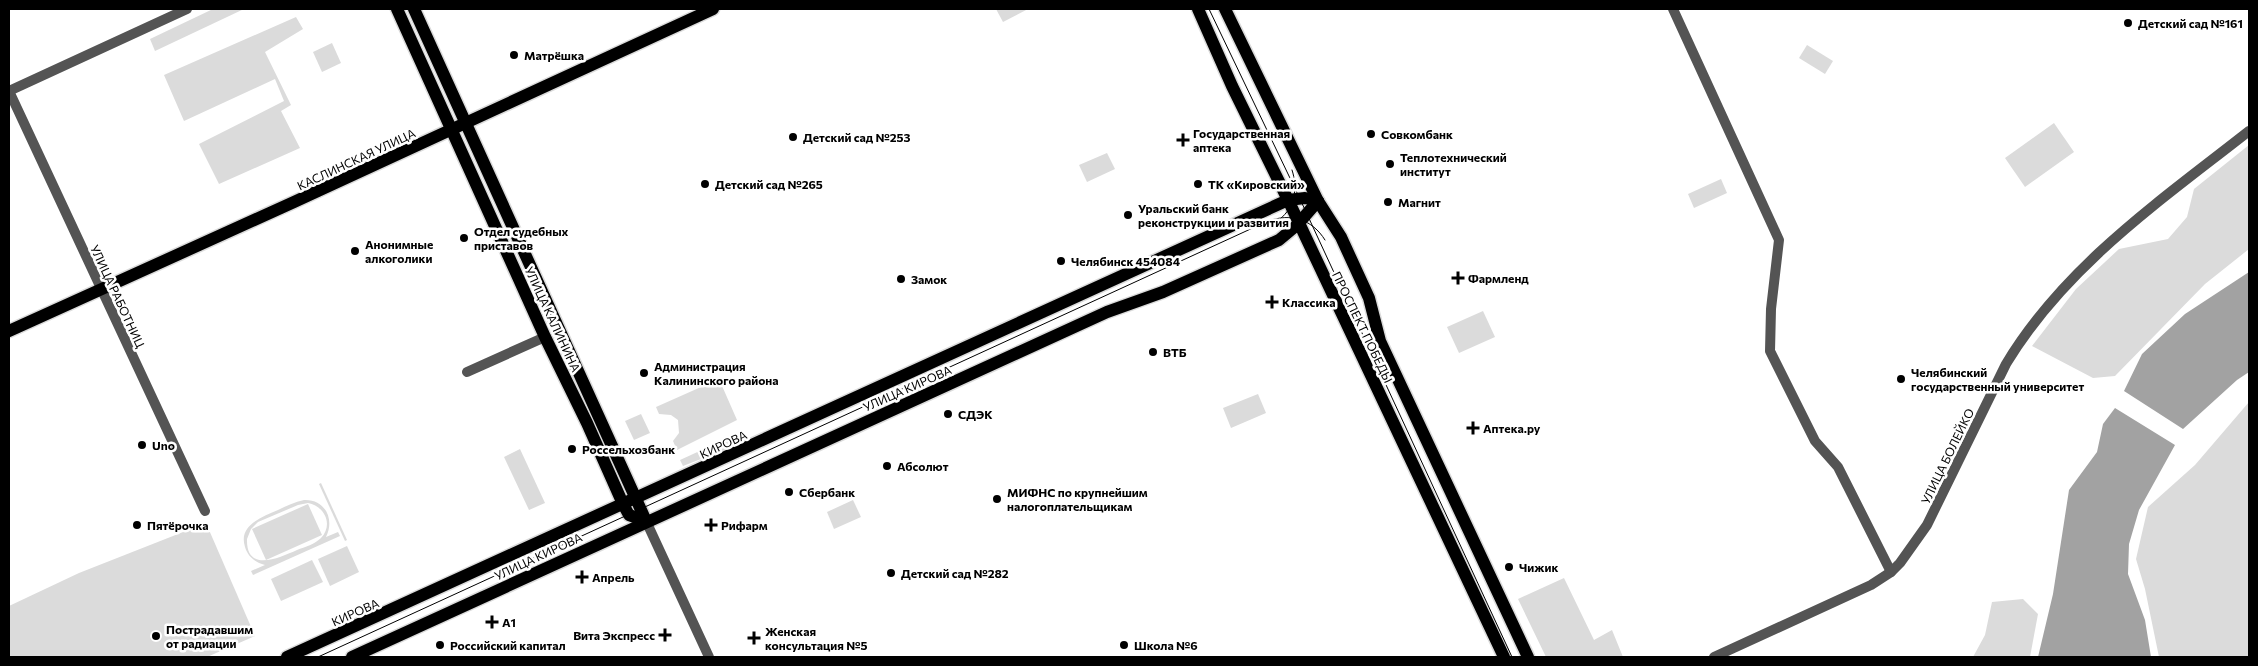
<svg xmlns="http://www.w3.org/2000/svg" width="2258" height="666" viewBox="0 0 2258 666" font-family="Commissioner,sans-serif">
<rect width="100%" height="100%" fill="#fff"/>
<g fill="#dbdbdb" fill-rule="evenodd">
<path d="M 213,9 L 244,9 L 155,51 L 150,39 Z"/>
<path d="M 996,9 L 1028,9 L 1003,22 Z"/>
<path d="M 296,17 L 303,29 L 265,52 L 291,105 L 281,111 L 300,148 L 219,184 L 199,144 L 284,101 L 275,79 L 184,121 L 164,75 Z"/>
<path d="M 332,43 L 341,63 L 322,72 L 313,52 Z"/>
<path d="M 1807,45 L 1833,61 L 1825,74 L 1799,58 Z"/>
<path d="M 2054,123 L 2074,152 L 2025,187 L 2005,158 Z"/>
<path d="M 2249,145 L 2249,249 L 2205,284 L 2115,376 L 2093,378 L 2032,346 L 2076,289 L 2119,249 L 2168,239 L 2187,217 L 2194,189 Z"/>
<path d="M 1107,153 L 1115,169 L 1087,182 L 1079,165 Z"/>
<path d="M 1721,179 L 1727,193 L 1694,208 L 1688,194 Z"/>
<path d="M 1483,311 L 1495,337 L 1459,353 L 1447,327 Z"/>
<path d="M 719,379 L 737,420 L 677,450 L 673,441 L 679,433 L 678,420 L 671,415 L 659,414 L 656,407 Z"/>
<path d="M 1258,394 L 1266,413 L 1231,428 L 1223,408 Z"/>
<path d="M 2249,402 L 2249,657 L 2159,657 L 2145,589 L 2136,559 L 2148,507 L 2195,465 Z"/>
<path d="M 641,414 L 650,433 L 634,440 L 625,421 Z"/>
<path d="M 728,438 L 732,447 L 683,466 L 680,460 Z"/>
<path d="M 520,449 L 545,503 L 529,510 L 504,457 Z"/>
<path d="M 321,483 L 347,540 L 345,541 L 319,484 Z"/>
<path d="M 304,500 C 325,499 335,519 326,537 L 338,532 L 340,536 L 253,575 L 251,571 L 265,565 C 255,562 248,557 245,547 C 238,525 262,517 278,510 C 286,506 295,502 304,500 ZM 308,503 C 324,506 334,524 321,538 C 315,544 305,547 297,550 C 279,558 246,573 247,539 L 251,529 L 258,522 L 298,505 Z"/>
<path d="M 853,500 L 861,517 L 834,529 L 827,512 Z"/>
<path d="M 308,504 L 322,535 L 266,560 L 252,529 Z"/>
<path d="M 206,523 L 255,636 L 207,657 L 9,657 L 9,606 L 79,573 Z"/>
<path d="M 347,546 L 359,572 L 330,586 L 318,559 Z"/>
<path d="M 312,560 L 323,582 L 281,601 L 271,579 Z"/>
<path d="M 1564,578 L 1594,640 L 1612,630 L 1623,657 L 1546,657 L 1518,599 Z"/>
<path d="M 2023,599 L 2038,614 L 2030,657 L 1973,657 L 1985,635 L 1992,602 Z"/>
</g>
<g fill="#a2a2a2">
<path d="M 2249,272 L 2249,372 L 2237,380 L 2183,429 L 2124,391 L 2142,354 L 2185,314 Z"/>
<path d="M 2115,408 L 2175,445 L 2139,510 L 2129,544 L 2128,574 L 2145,620 L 2151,657 L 2038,657 L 2053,594 L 2069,490 L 2097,452 L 2103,424 Z"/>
</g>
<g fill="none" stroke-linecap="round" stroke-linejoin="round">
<defs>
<g id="major">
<path d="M 397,9 L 545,337 L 587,423 L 623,504 L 629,515 L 646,521"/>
<path d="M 414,9 L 646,521"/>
<path d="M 1198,9 L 1232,86 L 1291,206 L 1504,657"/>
<path d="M 1225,9 L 1318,201 L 1341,237 L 1369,298 L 1380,341 L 1528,657"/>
<path d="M 9,331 L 294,202 L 713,9"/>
<path d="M 287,657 L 1288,200 L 1305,198 L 1318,201"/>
<path d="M 352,657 L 1107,312 L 1163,292 L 1279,240 L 1297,225 L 1318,201"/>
</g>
</defs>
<use href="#major" stroke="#dbdbdb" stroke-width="15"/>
<g stroke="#545454" stroke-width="10">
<path d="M 187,9 L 9,91 L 205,511"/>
<path d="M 1673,9 L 1779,240 L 1771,309 L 1770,351 L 1815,441 L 1838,467 L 1891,572"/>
<path d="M 467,372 L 545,337"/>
<path d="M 646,521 L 709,657"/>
<path d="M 1714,657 L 1871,585 L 1891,572 L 1900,563 L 1927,525 L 2006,364 C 2065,266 2160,201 2249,131"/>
</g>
<use href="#major" stroke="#000" stroke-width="12"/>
<g stroke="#000" stroke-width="1">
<path d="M 1209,9 L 1300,199 L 1512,657"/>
<path d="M 1280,219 C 1295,207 1298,188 1292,170"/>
<path d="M 318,657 L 1268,221 C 1291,213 1312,219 1325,240"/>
</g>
</g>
<g fill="#000" stroke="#fff" stroke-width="2">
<circle cx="2128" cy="23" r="5"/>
<circle cx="514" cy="55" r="5"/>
<circle cx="1371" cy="134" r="5"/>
<circle cx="793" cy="137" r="5"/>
<path d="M1180.5 132.5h5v5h5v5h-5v5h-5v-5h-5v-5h5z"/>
<circle cx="1390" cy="164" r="5"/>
<circle cx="705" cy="184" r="5"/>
<circle cx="1198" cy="184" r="5"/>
<circle cx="1388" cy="202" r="5"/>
<circle cx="1128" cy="215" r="5"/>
<circle cx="464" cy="238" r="5"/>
<circle cx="355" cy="251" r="5"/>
<circle cx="1061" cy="261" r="5"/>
<path d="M1455.5 270.5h5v5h5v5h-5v5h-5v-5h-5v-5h5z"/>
<circle cx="901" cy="279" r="5"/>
<path d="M1269.5 294.5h5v5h5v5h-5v5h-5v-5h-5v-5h5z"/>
<circle cx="1153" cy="352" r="5"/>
<circle cx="644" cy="373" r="5"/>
<circle cx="1901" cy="379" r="5"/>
<circle cx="948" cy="414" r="5"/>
<path d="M1470.5 420.5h5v5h5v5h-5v5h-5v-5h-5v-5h5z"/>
<circle cx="142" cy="445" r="5"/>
<circle cx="572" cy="449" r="5"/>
<circle cx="887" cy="466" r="5"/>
<circle cx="789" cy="492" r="5"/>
<circle cx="997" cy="499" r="5"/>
<circle cx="137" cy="525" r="5"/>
<path d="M708.5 517.5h5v5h5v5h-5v5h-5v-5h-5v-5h5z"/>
<circle cx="1509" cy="567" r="5"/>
<circle cx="891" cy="573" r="5"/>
<path d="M579.5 569.5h5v5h5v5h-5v5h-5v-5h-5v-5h5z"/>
<path d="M489.5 614.5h5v5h5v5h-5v5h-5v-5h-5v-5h5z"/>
<path d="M662.5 627.5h5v5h5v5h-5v5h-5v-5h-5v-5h5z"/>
<circle cx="156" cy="636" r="5"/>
<path d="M751.5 630.5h5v5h5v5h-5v5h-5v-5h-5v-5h5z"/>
<circle cx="440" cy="645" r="5"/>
<circle cx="1124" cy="645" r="5"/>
</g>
<g text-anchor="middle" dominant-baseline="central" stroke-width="5" stroke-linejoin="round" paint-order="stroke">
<g font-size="12" font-weight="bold" fill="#000" stroke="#fff" text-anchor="start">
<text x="2138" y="23">Детский сад №161</text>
<text x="524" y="55">Матрёшка</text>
<text x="1193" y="133">Государственная<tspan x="1193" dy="14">аптека</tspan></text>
<text x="1381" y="134">Совкомбанк</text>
<text x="803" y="137">Детский сад №253</text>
<text x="1400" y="157">Теплотехнический<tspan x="1400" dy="14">институт</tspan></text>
<text x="715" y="184">Детский сад №265</text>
<text x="1208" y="184">ТК «Кировский»</text>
<text x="1398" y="202">Магнит</text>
<text x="1138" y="208">Уральский банк<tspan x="1138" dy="14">реконструкции и развития</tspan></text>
<text x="474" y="231">Отдел судебных<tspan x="474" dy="14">приставов</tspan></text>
<text x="365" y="244">Анонимные<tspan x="365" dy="14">алкоголики</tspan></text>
<text x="1071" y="261">Челябинск 454084</text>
<text x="1468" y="278">Фармленд</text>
<text x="911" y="279">Замок</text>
<text x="1282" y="302">Классика</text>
<text x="1163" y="352">ВТБ</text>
<text x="654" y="366">Администрация<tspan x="654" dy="14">Калининского района</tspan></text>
<text x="1911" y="372">Челябинский<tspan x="1911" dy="14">государственный университет</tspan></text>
<text x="958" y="414">СДЭК</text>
<text x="1483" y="428">Аптека.ру</text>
<text x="152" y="445">Uno</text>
<text x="582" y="449">Россельхозбанк</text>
<text x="897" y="466">Абсолют</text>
<text x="799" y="492">Сбербанк</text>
<text x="1007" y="492">МИФНС по крупнейшим<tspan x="1007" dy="14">налогоплательщикам</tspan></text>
<text x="147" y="525">Пятёрочка</text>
<text x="721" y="525">Рифарм</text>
<text x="1519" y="567">Чижик</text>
<text x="901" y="573">Детский сад №282</text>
<text x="592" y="577">Апрель</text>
<text x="502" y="622">А1</text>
<text x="166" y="629">Пострадавшим<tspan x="166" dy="14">от радиации</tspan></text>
<text x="765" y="631">Женская<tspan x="765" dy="14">консультация №5</tspan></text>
<text x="655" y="635" text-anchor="end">Вита Экспресс</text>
<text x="450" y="645">Российский капитал</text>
<text x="1134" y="645">Школа №6</text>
</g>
<g font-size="12" fill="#000" stroke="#fff">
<text transform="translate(356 159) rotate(-25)">КАСЛИНСКАЯ УЛИЦА</text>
<text transform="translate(118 296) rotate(65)">УЛИЦА РАБОТНИЦ</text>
<text transform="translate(553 319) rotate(65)">УЛИЦА КАЛИНИНА</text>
<text transform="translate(1363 327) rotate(64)">ПРОСПЕКТ ПОБЕДЫ</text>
<text transform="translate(907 388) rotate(-24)">УЛИЦА КИРОВА</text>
<text transform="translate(723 444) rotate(-25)">КИРОВА</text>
<text transform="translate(1947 456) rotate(-64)">УЛИЦА БОЛЕЙКО</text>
<text transform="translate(538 556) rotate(-25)">УЛИЦА КИРОВА</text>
<text transform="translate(355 612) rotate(-24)">КИРОВА</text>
</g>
</g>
<rect width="2258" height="666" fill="none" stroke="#000000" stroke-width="20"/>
</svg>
